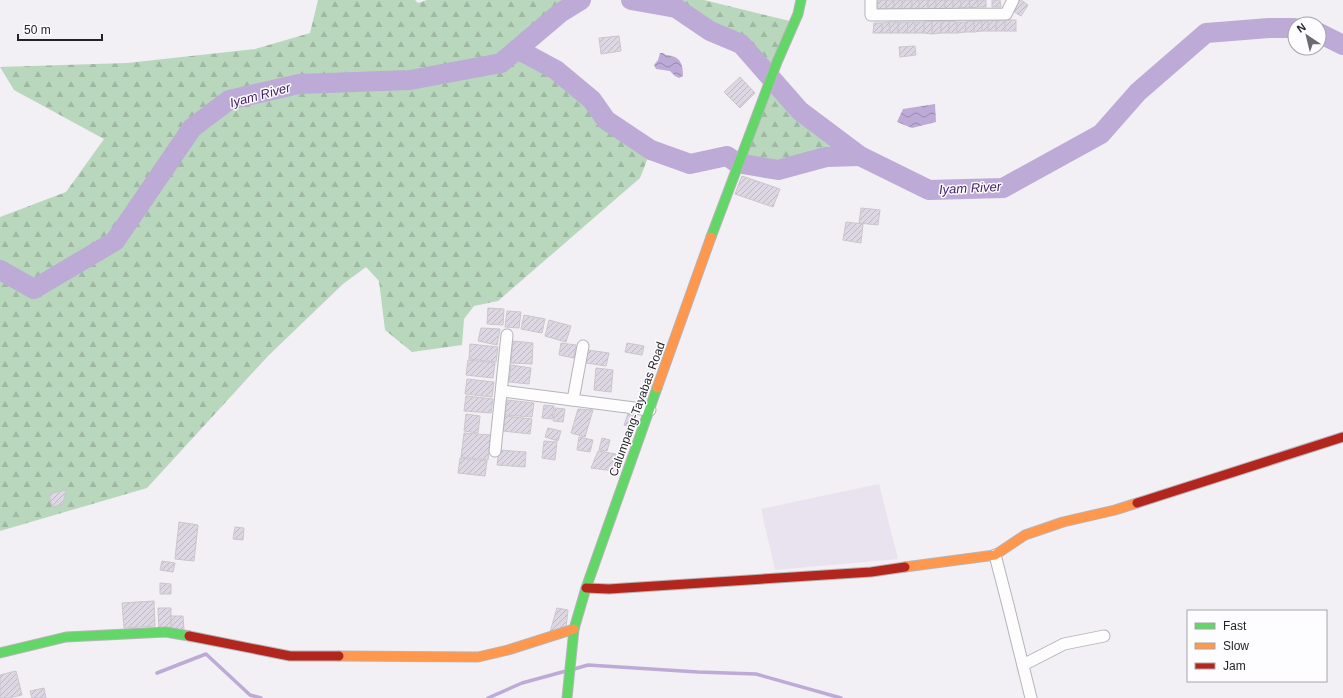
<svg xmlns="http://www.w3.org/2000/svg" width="1343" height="698" viewBox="0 0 1343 698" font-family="Arial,sans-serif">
<defs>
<pattern id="forest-firs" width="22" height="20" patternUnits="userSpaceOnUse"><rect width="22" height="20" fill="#b9d7bd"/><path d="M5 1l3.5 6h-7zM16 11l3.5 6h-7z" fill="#9fb8a2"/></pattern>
<pattern id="water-waves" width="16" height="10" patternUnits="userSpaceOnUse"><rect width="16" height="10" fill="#bdaad6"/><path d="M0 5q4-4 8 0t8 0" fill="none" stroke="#998aae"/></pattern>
<pattern id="building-hatch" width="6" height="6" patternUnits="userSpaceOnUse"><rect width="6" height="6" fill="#ddd7e4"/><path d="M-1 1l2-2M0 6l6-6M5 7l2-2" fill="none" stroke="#beb8c4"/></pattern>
</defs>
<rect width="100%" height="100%" fill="#f2eff5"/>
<path fill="#e8e3ef" d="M 879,484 L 898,559 L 775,570 L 761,509 Z"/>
<g fill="url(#forest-firs)">
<path d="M 318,0 L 415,0 L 418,3 L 427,0 L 581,0 L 560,13 L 518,49 L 556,70 L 592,100 L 606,120 L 651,150 L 640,178 L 498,301 L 474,306 L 464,319 L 462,345 L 412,352 L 385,330 L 379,281 L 366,267 L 343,284 L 268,356 L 147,488 L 0,531 L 0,217 L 66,192 L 104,139 L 14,90 L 0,67 L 127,63 L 255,49 L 310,33 Z"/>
<path d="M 631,0 L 704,0 L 794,22 L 771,78 L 800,111 L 860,156 L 826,157 L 778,170 L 737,163 L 770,78 L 741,44 L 710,31 L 676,8 Z"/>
</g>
<g fill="url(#water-waves)">
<path d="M 660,53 L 663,53 L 666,55 C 680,56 683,63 683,76 L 679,78 L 675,76 L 670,71 L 656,69 L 654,65 L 658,60 Z"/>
<path d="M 935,104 L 936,122 L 912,128 L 897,122 L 903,109 Z"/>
</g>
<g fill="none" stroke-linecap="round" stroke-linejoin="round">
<g stroke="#bdaad6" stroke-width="3.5">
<path d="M 574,669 L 588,665 L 698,672 L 756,674 L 841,698"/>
<path d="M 157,673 L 206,654 L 250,695 L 261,698"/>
<path d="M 488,698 L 522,683 L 566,671"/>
</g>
<g stroke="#bdaad6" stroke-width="20">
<path d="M 631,0 L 676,8 L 710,31 L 741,44 L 800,111 L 860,156 L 929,190 L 1003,188 L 1101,134 L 1138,92 L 1206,33 L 1269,28 L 1295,28"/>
<path d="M 1319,33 L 1343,45"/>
<path d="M 517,49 L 556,70 L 592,100 L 606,120 L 651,150 L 690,164 L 727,156 L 737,163 L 778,170 L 826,157 L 860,156"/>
<path d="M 0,270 L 34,289 L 115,241 L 192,128 L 229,100 L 299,84 L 410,80 L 501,63 L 560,13 L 581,0"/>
</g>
</g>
<g fill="url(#building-hatch)" stroke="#c9c7cb">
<path d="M 878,0 L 886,0 L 886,9 L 877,8 Z"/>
<rect x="886" y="0" width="8" height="9"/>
<rect x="894" y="0" width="8" height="9"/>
<rect x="902" y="0" width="10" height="9"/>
<rect x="912" y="0" width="7" height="9"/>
<rect x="919" y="0" width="9" height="9"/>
<rect x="928" y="0" width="8" height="9"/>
<rect x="936" y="0" width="9" height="9"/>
<rect x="945" y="0" width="8" height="9"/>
<path d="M 953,0 L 961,0 L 961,8 L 953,9 Z"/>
<path d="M 961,0 L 969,0 L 970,8 L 961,8 Z"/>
<path d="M 969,0 L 978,0 L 978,7 L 970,8 Z"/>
<rect x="978" y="0" width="8" height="7"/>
<path d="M 992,0 L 1000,0 L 1001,7 L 992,7 Z"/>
<path d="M 1018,0 L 1021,0 L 1028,5 L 1021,16 L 1011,10 Z"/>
<path d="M 996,20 L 996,31 L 988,31 L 988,21 Z"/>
<rect x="996" y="20" width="9" height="11"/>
<rect x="1005" y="20" width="11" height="11"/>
<path d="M 932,21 L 941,21 L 941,33 L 932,34 Z"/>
<path d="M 932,21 L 932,34 L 924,33 L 924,22 Z"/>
<rect x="941" y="21" width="8" height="12"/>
<path d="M 949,21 L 957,22 L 957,33 L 949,33 Z"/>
<path d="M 974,21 L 982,21 L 982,31 L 974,32 Z"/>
<path d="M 974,21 L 974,32 L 966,32 L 965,22 Z"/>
<rect x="982" y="21" width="6" height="10"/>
<path d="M 889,22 L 898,22 L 898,33 L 890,33 Z"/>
<path d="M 889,22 L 890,33 L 882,33 L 882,23 Z"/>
<path d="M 898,22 L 908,22 L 907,33 L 898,33 Z"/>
<path d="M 908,22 L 915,22 L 915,33 L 907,33 Z"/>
<rect x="915" y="22" width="9" height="11"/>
<path d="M 957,22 L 965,22 L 966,32 L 957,33 Z"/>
<path d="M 874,23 L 882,23 L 882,33 L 873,33 Z"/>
<path d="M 619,36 L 621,51 L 601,54 L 599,38 Z"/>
<path d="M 915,46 L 916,55 L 900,57 L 899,47 Z"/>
<path d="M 740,77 L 755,93 L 740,108 L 724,92 Z"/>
<path d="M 742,176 L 780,189 L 773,207 L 735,194 Z"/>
<path d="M 861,208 L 880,210 L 878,225 L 859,223 Z"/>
<path d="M 846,222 L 863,224 L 861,243 L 843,240 Z"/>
<path d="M 488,308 L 504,309 L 503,325 L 487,324 Z"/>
<path d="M 507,311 L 521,312 L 519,328 L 505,327 Z"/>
<path d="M 524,315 L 545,319 L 542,333 L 521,329 Z"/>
<path d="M 549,320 L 571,326 L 566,342 L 545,336 Z"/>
<path d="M 481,328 L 500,329 L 497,345 L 478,341 Z"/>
<path d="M 513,341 L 533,343 L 532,364 L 511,363 Z"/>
<path d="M 561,343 L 576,345 L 574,358 L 559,355 Z"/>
<path d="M 627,343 L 644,346 L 642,355 L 625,352 Z"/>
<path d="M 470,344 L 498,347 L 496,362 L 469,359 Z"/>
<path d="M 588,350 L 609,353 L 606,366 L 586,363 Z"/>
<path d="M 468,360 L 495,363 L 493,378 L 466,375 Z"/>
<path d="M 511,365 L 531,368 L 529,384 L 509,382 Z"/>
<path d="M 596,368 L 613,370 L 611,392 L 594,390 Z"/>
<path d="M 467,379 L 494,382 L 492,397 L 465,394 Z"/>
<path d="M 466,396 L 493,399 L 491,413 L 464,411 Z"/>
<path d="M 507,400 L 534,403 L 532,417 L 505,415 Z"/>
<path d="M 544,405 L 554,406 L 552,419 L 542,418 Z"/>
<path d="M 555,408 L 565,409 L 563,422 L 553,421 Z"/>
<path d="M 578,409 L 593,410 L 585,437 L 571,433 Z"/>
<path d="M 466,414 L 480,416 L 478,433 L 464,431 Z"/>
<path d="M 628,414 L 637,416 L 633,428 L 624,425 Z"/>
<path d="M 505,416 L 532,419 L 530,434 L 503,431 Z"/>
<path d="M 548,428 L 561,431 L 558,441 L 545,437 Z"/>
<path d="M 464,433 L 491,435 L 488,460 L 461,457 Z"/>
<path d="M 579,437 L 593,440 L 590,452 L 577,450 Z"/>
<path d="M 602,438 L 610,440 L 607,451 L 599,450 Z"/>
<path d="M 544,441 L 557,442 L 555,460 L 542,458 Z"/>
<path d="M 499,450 L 526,452 L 525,467 L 497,465 Z"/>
<path d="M 598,451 L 616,454 L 614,471 L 591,468 Z"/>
<path d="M 460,458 L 487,461 L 485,476 L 458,473 Z"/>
<path d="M 66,490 L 63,504 L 52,507 L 49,494 Z"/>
<path d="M 179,522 L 198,525 L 194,561 L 175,559 Z"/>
<path d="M 235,527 L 244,528 L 243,540 L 233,539 Z"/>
<path d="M 162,561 L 175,563 L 173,572 L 160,570 Z"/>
<path d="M 160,583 L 171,584 L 171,594 L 160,594 Z"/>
<path d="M 154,601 L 155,626 L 124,628 L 122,603 Z"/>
<path d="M 158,608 L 171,608 L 171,630 L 159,630 Z"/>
<path d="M 557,608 L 568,610 L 566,628 L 550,632 Z"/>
<path d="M 171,616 L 183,616 L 184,630 L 171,630 Z"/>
<path d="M 16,671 L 22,695 L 8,698 L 0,698 L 0,675 Z"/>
<path d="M 44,688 L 46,698 L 32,698 L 30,691 Z"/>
</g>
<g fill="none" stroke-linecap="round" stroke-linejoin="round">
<defs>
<g id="street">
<path d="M 871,0 L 871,15 L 1006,14 L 1013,0"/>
<path d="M 502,391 L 650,410"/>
<path d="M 573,400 L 583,346"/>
<path d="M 495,451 L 507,335"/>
<path d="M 995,555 L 1008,605 L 1031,698"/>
<path d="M 1023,665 L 1064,644 L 1104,636"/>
</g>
<g id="fast">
<path d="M 711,237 L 777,62 L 798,14 L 801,0"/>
<path d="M 0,653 L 66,637 L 166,632 L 189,636"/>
<path d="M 567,698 L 574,629 L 586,588 L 657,388"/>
</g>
<g id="slow">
<path d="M 657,388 L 711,237"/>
<path d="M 905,567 L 995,555 L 1025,535 L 1063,522 L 1115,510 L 1137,503"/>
<path d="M 339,656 L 478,657 L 508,650 L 574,629"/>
</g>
<g id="jam">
<path d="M 1137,503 L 1343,437"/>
<path d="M 586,588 L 609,589 L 871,572 L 905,567"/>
<path d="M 189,636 L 290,656 L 339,656"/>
</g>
</defs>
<use href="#street" stroke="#b6b4b8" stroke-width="13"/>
<use href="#fast" stroke="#b6b4b8" stroke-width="11"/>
<use href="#slow" stroke="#b6b4b8" stroke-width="11"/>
<use href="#jam" stroke="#b6b4b8" stroke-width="11"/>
<use href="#street" stroke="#fdfdfe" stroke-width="11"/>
<use href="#fast" stroke="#63d668" stroke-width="9"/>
<use href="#slow" stroke="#ff974d" stroke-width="9"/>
<use href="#jam" stroke="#b3261e" stroke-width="9"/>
</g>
<g text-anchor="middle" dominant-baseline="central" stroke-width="3" stroke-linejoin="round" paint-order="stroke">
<g font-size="12" fill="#242327" stroke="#fdfcfe">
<text transform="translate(637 409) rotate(-70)">Calumpang-Tayabas Road</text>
</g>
<g font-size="13" font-style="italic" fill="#45216a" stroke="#fdfcfe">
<text transform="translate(260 95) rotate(-15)">Iyam River</text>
<text transform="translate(970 188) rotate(-3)">Iyam River</text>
</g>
</g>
<rect x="1187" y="610" width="140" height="72" fill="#fdfcfe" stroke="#a6a5a8"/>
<rect x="1195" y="623" width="20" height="6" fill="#63d668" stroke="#a6a5a8"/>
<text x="1223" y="630" font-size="12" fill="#242327">Fast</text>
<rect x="1195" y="643" width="20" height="6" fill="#ff974d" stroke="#a6a5a8"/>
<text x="1223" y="650" font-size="12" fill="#242327">Slow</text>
<rect x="1195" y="663" width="20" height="6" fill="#b3261e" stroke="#a6a5a8"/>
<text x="1223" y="670" font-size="12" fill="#242327">Jam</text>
<g transform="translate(1307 36) rotate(325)"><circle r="19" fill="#fdfcfe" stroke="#a6a5a8"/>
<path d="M0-3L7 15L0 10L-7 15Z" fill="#6c6a6f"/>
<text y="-6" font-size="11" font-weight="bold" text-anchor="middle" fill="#242327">N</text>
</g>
<path d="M18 34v6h84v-6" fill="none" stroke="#242327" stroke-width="2"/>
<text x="24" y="34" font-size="12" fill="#242327" stroke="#fdfcfe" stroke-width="3" paint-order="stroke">50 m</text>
</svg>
